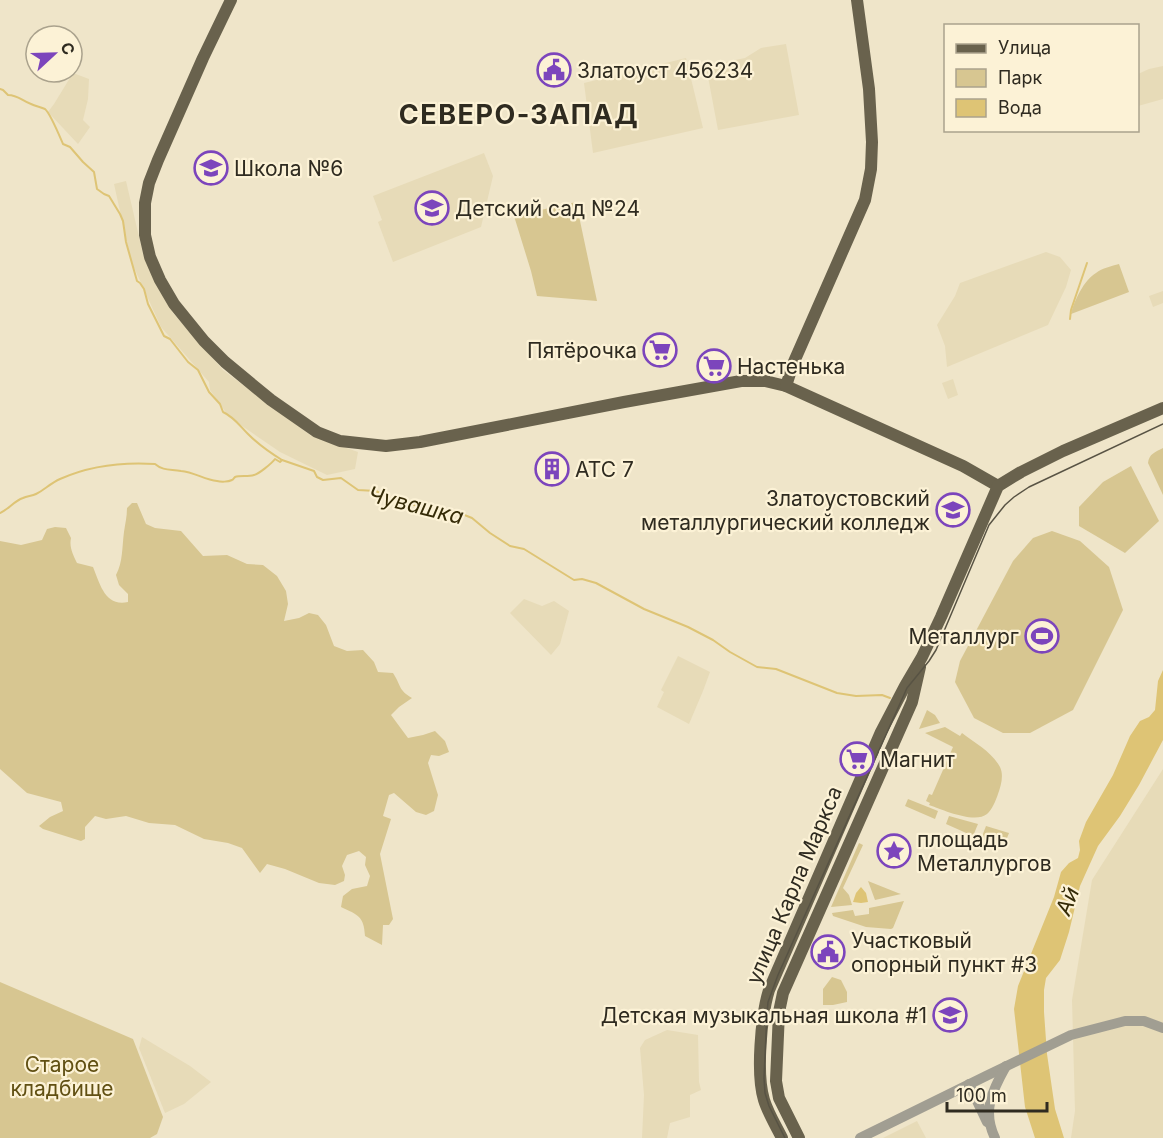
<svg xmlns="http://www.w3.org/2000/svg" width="1163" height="1138" viewBox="0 0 1163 1138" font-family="Inter,sans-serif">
<rect width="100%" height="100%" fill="#efe5c9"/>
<g fill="#e7dbb8">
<path d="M 786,44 L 799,115 L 718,130 L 706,66 L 745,58 L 761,48 Z"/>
<path d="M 686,58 L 703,128 L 593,153 L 584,83 Z"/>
<path d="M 1163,66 L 1163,99 L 1138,106 L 1138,74 L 1149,69 Z"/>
<path d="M 73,73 L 89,79 L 88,99 L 83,120 L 90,127 L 78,144 L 48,112 L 54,104 Z"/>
<path d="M 484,153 L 493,176 L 481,227 L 393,262 L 378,222 L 382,220 L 373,196 Z"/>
<path d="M 126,181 L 143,254 L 173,313 L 223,370 L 310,435 L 358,452 L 355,469 L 327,475 L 280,452 L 229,417 L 210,390 L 209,382 L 161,327 L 131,261 L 114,184 Z"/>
<path d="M 1046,252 L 1060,257 L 1071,270 L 1066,287 L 1048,325 L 947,367 L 945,346 L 937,325 L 955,296 L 960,283 Z"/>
<path d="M 1163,291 L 1163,303 L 1153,307 L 1149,296 Z"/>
<path d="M 953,379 L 958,395 L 948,399 L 942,383 Z"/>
<path d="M 524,599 L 542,606 L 554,601 L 569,611 L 560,644 L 551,655 L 510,613 Z"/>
<path d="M 678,656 L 710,672 L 703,691 L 689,724 L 657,707 L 664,692 L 661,690 Z"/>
<path d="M 1163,769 L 1163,1138 L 1071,1138 L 1075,1111 L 1072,1000 L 1092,880 Z"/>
<path d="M 667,1030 L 698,1035 L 699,1082 L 701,1090 L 690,1095 L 690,1117 L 670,1123 L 667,1138 L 642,1138 L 644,1095 L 640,1048 L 645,1040 Z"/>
<path d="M 142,1037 L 190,1066 L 211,1082 L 184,1104 L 165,1113 L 139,1048 Z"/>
<path d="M 917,1121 L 926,1138 L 883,1138 Z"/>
</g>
<g fill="#d7c691">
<path d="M 576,202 L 597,301 L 537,296 L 531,271 L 514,216 Z"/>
<path d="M 1119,264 L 1129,292 L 1071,314 C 1074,301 1084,280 1096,273 C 1102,268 1112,266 1119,264 Z"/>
<path d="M 1163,448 L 1163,495 L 1148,463 C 1149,454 1155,452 1163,448 Z"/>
<path d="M 1131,466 L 1159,521 L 1125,553 L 1079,526 L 1079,507 L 1103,482 Z"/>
<path d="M 132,503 L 137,503 L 146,524 L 155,528 L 181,531 L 203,556 L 227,555 L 247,564 L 263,565 L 277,576 L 286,591 L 288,604 L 284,621 L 299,618 L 309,613 L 318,615 L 326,625 L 334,646 L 347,651 L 363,650 L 374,662 L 378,672 L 393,673 C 401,685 398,690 412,698 L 399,707 L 391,715 L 408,738 L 423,735 L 435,731 L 445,741 L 449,752 L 439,756 L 431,755 L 428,763 L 438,795 L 434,811 L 426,815 L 416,812 L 394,793 L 389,795 L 383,816 L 391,819 L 380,854 L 393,919 L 389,925 L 383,925 L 382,945 L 365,936 C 364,916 358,915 341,907 L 343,896 L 352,889 L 367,886 L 370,876 L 365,865 L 366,857 L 359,851 L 347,855 L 342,866 L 345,875 L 344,881 L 335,885 L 319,883 L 285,869 L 267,864 L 260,873 L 242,848 L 228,843 L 204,839 L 175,825 L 149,823 L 126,816 L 106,819 L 95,816 L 85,827 L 85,839 L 81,841 L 43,829 L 39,826 L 50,817 L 63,811 L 61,802 L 27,793 L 0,769 L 0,541 L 21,545 L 42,540 L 47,529 L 55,527 L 66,528 L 71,538 C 69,547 73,555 77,563 L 93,567 C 100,584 105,607 128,602 L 128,594 L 119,585 L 116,575 C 123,562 122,547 124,532 C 125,524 127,517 127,508 Z"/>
<path d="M 1052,531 L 1080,541 L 1109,567 L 1123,610 L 1073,710 L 1030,733 L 1003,733 L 974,718 L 955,682 L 960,661 L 1013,561 L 1033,538 Z"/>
<path d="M 927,710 L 935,715 L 940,723 L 919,729 Z"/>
<path d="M 945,727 L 960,736 L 962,733 C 975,743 992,752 1000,767 C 1004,775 1001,786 998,794 C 996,800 992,810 987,814 C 975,824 943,810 929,805 L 930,803 L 926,801 L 929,794 L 932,795 L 953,747 L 925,733 Z"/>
<path d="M 908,799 L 938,811 L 935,819 L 905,806 Z"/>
<path d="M 949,816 L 978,824 L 973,836 L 946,824 Z"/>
<path d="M 986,826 L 1009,833 L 1003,848 L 981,839 Z"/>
<path d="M 859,843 L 863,845 L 843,888 L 849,895 L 852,905 L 831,907 Z"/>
<path d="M 868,881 L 898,893 L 901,894 L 875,900 Z"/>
<path d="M 904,901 L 893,928 L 891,929 L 866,927 L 833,916 L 832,913 L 853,910 L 855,916 L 869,914 L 869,908 Z"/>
<path d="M 832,977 L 841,980 L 847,992 L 847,1002 L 833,1005 L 823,1005 L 823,989 Z"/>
<path d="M 0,982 L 133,1039 L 163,1117 L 157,1134 L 150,1138 L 0,1138 Z"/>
</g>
<g fill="#dec475">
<path d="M 1163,670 L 1163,740 L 1139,785 L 1120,816 L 1098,846 L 1080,886 L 1069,932 L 1060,960 L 1046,978 L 1044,990 L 1044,1012 L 1047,1054 L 1055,1109 L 1064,1138 L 1035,1138 L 1025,1107 L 1014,1009 L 1018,986 L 1054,897 L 1061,872 L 1069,863 L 1078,858 L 1080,850 L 1079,841 L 1086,822 L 1113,775 L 1130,736 L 1140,721 L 1149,717 L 1155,710 L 1158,681 Z"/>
<path d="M 861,887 L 866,893 L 868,902 L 861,903 L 853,902 L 856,893 Z"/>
</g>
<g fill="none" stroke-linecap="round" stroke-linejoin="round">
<g stroke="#dec475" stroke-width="2">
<path d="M 0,89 L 3,90 L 8,95 C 18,95 22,101 31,104 C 35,106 40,107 45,109 C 50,113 60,137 63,144 L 70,147 L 83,162 L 94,172 L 97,189 L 104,194 L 109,196 L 120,214 L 123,221 L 126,242 L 137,281 L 140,283 L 144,289 L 148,304 L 164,336 L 170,339 L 188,362 L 198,370 L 209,392 L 220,404 L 223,412 C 234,417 240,426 248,434 C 259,445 269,452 282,460"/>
<path d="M 1070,319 L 1071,310 L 1087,263"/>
<path d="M 0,513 C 9,509 14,501 23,498 C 27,496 32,496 36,494 C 44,490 51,483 60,479 C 89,466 123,462 155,464 C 163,471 171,469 181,471 C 194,472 205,480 217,481 C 221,482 228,482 232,480 C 233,480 234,478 235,477 C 240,475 248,477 254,475 C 259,474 272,463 275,459 L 280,462 L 282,460 L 314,471 L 317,477 L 323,480 L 341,478 L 358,490 L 376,491 L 387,497 L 428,509 L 462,514 L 472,518 L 490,533 L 510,546 L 524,549 L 574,580 L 582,579 L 596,583 L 644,609 L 688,627 L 713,640 L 730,652 L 757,667 L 776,669 L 837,693 L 856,696 L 882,695 L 890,698"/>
</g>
<g stroke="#a19e92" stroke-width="10">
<path d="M 969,1084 L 987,1122"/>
<path d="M 860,1138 L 986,1076 L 1071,1035 L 1125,1021 L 1144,1021 L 1163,1028"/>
<path d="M 995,1138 C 982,1111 992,1091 1006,1066"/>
</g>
<g stroke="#69624d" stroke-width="12">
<path d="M 231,0 L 203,58 L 158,160 L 149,183 L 145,203 L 145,235 L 150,257 L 160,280 L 174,304 L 204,341 L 225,362 L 271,400 L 317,432 L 340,441 L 386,446 L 420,442 L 624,402 L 741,381 L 765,381 L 786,386 L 963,466 L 998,486"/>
<path d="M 786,386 L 793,364 L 865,200 L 871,169 L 872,142 L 869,89 L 857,0"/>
<path d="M 782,1138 C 776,1126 768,1113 764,1100 C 756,1074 761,1016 769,990 L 881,732 L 905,686 L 922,657 L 941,617 L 998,486 L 1021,472 L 1063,451 L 1163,408"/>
<path d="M 799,1138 L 779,1098 L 776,1081 L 779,1012 L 783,993 L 912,702 L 920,667"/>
</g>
<path stroke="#585344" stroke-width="1.5" d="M 785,1138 L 769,1106 L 765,1093 L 764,1078 L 767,1013 L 768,1002 L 778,975 L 907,688 L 929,661 L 936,650 L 989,525 L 1005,505 L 1014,497 L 1029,487 L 1163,424"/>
</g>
<defs>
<symbol id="civic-ring" viewBox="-11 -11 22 22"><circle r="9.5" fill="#fcf2d6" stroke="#7c45bc" stroke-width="1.5"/><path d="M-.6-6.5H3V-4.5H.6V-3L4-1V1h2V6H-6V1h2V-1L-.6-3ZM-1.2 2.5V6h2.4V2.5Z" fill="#7c45bc"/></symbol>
<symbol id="school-ring" viewBox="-11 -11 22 22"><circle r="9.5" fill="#fcf2d6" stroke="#7c45bc" stroke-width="1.5"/><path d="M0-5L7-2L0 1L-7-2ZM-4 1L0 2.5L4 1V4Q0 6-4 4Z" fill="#7c45bc"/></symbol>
<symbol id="supermarket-ring" viewBox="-11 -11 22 22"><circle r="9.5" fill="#fcf2d6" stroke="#7c45bc" stroke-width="1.5"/><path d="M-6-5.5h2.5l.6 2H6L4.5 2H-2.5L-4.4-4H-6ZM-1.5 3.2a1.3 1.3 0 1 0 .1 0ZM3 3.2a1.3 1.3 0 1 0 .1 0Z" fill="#7c45bc"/></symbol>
<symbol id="building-ring" viewBox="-11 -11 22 22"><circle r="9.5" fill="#fcf2d6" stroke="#7c45bc" stroke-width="1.5"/><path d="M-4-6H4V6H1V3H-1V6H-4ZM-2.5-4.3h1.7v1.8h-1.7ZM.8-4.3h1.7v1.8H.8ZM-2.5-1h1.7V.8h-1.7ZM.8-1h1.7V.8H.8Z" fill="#7c45bc"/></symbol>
<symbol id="university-ring" viewBox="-11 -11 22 22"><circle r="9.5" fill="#fcf2d6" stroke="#7c45bc" stroke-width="1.5"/><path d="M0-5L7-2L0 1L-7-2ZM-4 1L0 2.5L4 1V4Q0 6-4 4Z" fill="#7c45bc"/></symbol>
<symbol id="stadium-ring" viewBox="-11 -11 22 22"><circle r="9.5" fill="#fcf2d6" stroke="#7c45bc" stroke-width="1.5"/><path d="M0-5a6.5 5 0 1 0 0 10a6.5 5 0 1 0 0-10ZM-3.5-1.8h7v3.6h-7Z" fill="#7c45bc"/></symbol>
<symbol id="sight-ring" viewBox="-11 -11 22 22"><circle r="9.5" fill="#fcf2d6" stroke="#7c45bc" stroke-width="1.5"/><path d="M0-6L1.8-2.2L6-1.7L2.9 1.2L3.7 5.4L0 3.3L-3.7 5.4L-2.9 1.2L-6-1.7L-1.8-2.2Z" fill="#7c45bc"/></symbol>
</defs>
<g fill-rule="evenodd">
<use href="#civic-ring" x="535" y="51" width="38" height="38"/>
<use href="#school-ring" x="192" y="149" width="38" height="38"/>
<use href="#school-ring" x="413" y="189" width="38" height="38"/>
<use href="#supermarket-ring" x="641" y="331" width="38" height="38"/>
<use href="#supermarket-ring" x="695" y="347" width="38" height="38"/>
<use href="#building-ring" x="533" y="450" width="38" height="38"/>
<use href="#university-ring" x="934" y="491" width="38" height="38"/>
<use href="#stadium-ring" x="1023" y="617" width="38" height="38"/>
<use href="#supermarket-ring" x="838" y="740" width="38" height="38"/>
<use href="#sight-ring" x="875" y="832" width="38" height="38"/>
<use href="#civic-ring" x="809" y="933" width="38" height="38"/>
<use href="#school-ring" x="931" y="996" width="38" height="38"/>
</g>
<g text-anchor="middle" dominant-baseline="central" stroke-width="4.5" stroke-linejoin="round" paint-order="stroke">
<g font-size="21" fill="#2f2b20" stroke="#fcf2d6" text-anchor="start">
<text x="577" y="70">Златоуст 456234</text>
<text x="234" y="168">Школа №6</text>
<text x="455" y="208">Детский сад №24</text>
<text x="637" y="350" text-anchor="end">Пятёрочка</text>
<text x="737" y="366">Настенька</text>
<text x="575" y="469">АТС 7</text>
<text x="930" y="498" text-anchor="end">Златоустовский<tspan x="930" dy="24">металлургический колледж</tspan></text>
<text x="1019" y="636" text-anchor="end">Металлург</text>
<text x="880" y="759">Магнит</text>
<text x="917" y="839">площадь<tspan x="917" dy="24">Металлургов</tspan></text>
<text x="851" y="940">Участковый<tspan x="851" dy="24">опорный пункт #3</tspan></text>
<text x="927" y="1015" text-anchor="end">Детская музыкальная школа #1</text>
</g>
<g font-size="21" fill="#2f2b20" stroke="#fcf2d6">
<text transform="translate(794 885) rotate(-67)">улица Карла Маркса</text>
</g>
<g font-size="21" fill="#615013" stroke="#fcf2d6">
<text x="62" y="1064">Старое<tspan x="62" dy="24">кладбище</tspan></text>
</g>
<g font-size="22" font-style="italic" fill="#352b07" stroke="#fcf2d6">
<text transform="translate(416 505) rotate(14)">Чувашка</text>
<text transform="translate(1067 901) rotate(-68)">Ай</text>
</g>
<g font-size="27" font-weight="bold" letter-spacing="1.5" fill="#2f2b20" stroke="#fcf2d6">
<text x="519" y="114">СЕВЕРО-ЗАПАД</text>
</g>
</g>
<rect x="944" y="24" width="195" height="108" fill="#fcf2d6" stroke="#aaa28d" stroke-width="1.5"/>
<rect x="956" y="44" width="30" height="9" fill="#69624d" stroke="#aaa28d" stroke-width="1.5"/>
<text x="998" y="54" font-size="18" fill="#2f2b20">Улица</text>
<rect x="956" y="69" width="30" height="18" fill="#d7c691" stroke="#aaa28d" stroke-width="1.5"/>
<text x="998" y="84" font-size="18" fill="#2f2b20">Парк</text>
<rect x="956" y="99" width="30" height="18" fill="#dec475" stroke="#aaa28d" stroke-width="1.5"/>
<text x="998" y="114" font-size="18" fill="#2f2b20">Вода</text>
<g transform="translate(54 54) rotate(68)"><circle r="28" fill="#fcf2d6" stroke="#aaa28d" stroke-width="1.5"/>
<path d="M0-4.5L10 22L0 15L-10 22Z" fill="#7c45bc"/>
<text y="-9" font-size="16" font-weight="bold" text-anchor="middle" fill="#2f2b20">С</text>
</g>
<path d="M947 1102v9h100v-9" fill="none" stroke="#2f2b20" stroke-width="3"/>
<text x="956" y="1102" font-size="18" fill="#2f2b20" stroke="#fcf2d6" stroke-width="4.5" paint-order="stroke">100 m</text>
</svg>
